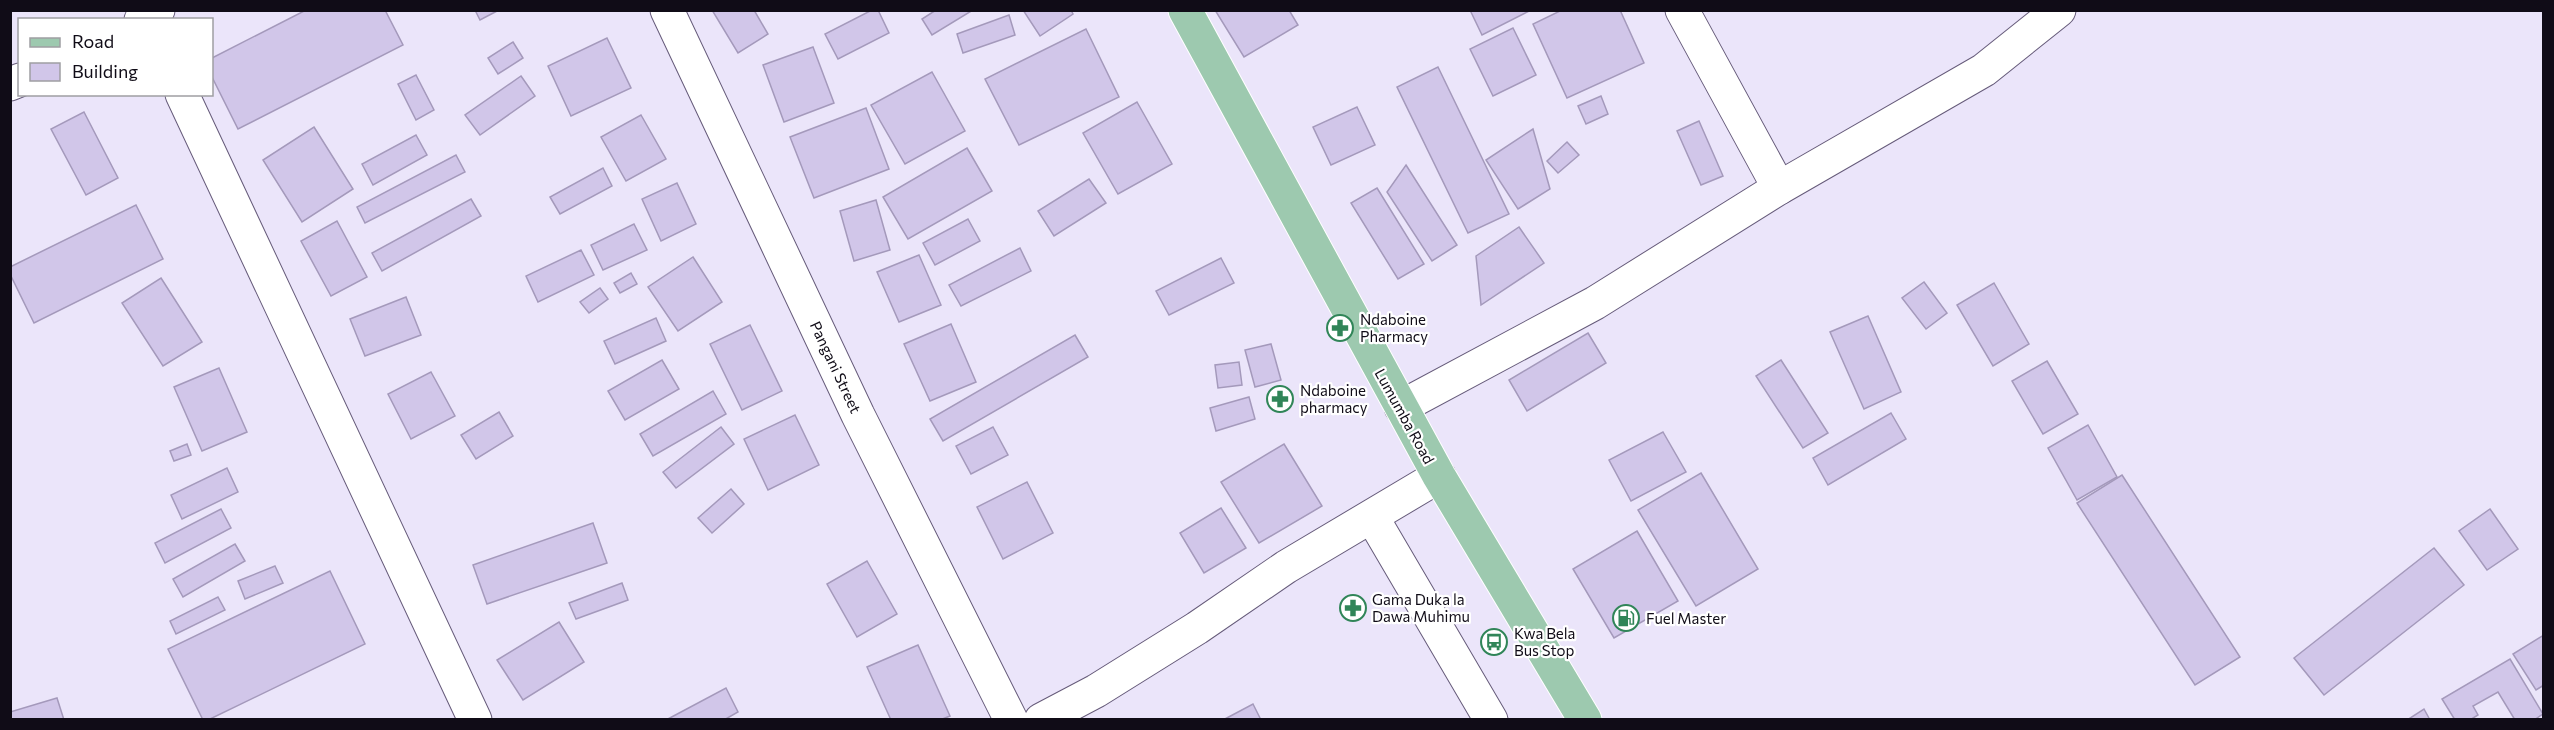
<svg xmlns="http://www.w3.org/2000/svg" width="2554" height="730" viewBox="0 0 2554 730" font-family="Commissioner,sans-serif">
<rect width="100%" height="100%" fill="#ebe5fa"/>
<g fill="#d1c6e9" stroke="#a499bb" stroke-width="1.5">
<path d="M 306,10 L 385,10 L 403,45 L 238,129 L 212,77 L 212,58 Z"/>
<path d="M 475,10 L 499,10 L 480,20 Z"/>
<path d="M 712,10 L 754,10 L 768,34 L 738,53 Z"/>
<path d="M 872,10 L 878,10 L 889,33 L 838,59 L 825,34 Z"/>
<path d="M 936,10 L 973,10 L 932,35 L 922,19 Z"/>
<path d="M 1023,10 L 1071,10 L 1073,14 L 1040,36 Z"/>
<path d="M 1215,10 L 1289,10 L 1298,25 L 1244,57 Z"/>
<path d="M 1470,10 L 1531,10 L 1482,35 Z"/>
<path d="M 1562,10 L 1620,10 L 1644,63 L 1567,98 L 1533,24 Z"/>
<path d="M 1009,15 L 1015,35 L 963,53 L 957,34 Z"/>
<path d="M 1513,28 L 1536,75 L 1493,96 L 1470,49 Z"/>
<path d="M 1086,29 L 1119,97 L 1019,145 L 985,79 Z"/>
<path d="M 607,38 L 631,88 L 571,116 L 548,66 Z"/>
<path d="M 513,42 L 523,58 L 498,74 L 488,58 Z"/>
<path d="M 813,47 L 834,103 L 784,122 L 763,65 Z"/>
<path d="M 1438,67 L 1509,214 L 1468,233 L 1397,87 Z"/>
<path d="M 932,72 L 965,131 L 905,164 L 871,105 Z"/>
<path d="M 416,75 L 434,110 L 416,120 L 398,84 Z"/>
<path d="M 521,76 L 535,96 L 480,135 L 465,115 Z"/>
<path d="M 1601,96 L 1608,114 L 1586,124 L 1578,106 Z"/>
<path d="M 1137,102 L 1172,164 L 1118,194 L 1083,133 Z"/>
<path d="M 1357,107 L 1375,145 L 1331,165 L 1313,127 Z"/>
<path d="M 866,108 L 889,169 L 814,198 L 790,137 Z"/>
<path d="M 84,112 L 118,178 L 86,195 L 51,129 Z"/>
<path d="M 641,115 L 666,159 L 626,181 L 601,137 Z"/>
<path d="M 1699,121 L 1723,176 L 1701,185 L 1677,131 Z"/>
<path d="M 314,127 L 353,189 L 302,222 L 263,160 Z"/>
<path d="M 1533,129 L 1550,189 L 1518,209 L 1486,160 Z"/>
<path d="M 416,135 L 427,155 L 373,185 L 362,164 Z"/>
<path d="M 1567,142 L 1579,155 L 1558,173 L 1547,161 Z"/>
<path d="M 967,148 L 992,191 L 908,239 L 883,197 Z"/>
<path d="M 456,155 L 465,172 L 365,223 L 357,207 Z"/>
<path d="M 1406,165 L 1457,245 L 1432,261 L 1387,192 Z"/>
<path d="M 603,168 L 612,186 L 560,214 L 550,197 Z"/>
<path d="M 1089,179 L 1106,203 L 1054,236 L 1038,211 Z"/>
<path d="M 677,183 L 696,224 L 661,241 L 642,199 Z"/>
<path d="M 1377,188 L 1424,264 L 1398,279 L 1351,203 Z"/>
<path d="M 471,199 L 481,216 L 382,271 L 372,253 Z"/>
<path d="M 876,200 L 890,250 L 854,261 L 840,211 Z"/>
<path d="M 136,205 L 163,259 L 34,323 L 10,274 L 10,267 Z"/>
<path d="M 968,219 L 980,241 L 935,265 L 923,243 Z"/>
<path d="M 337,221 L 367,277 L 331,296 L 301,241 Z"/>
<path d="M 634,224 L 647,250 L 603,270 L 591,245 Z"/>
<path d="M 1519,227 L 1544,263 L 1481,305 L 1476,256 Z"/>
<path d="M 1020,248 L 1031,271 L 961,306 L 949,285 Z"/>
<path d="M 581,250 L 594,275 L 538,302 L 526,276 Z"/>
<path d="M 919,255 L 941,305 L 899,322 L 877,272 Z"/>
<path d="M 693,257 L 722,302 L 678,331 L 648,287 Z"/>
<path d="M 1221,258 L 1234,283 L 1169,315 L 1156,291 Z"/>
<path d="M 631,273 L 637,284 L 620,293 L 614,283 Z"/>
<path d="M 161,278 L 202,342 L 163,366 L 122,303 Z"/>
<path d="M 1924,282 L 1947,313 L 1926,329 L 1902,298 Z"/>
<path d="M 1994,283 L 2029,344 L 1993,366 L 1957,305 Z"/>
<path d="M 600,288 L 608,299 L 589,313 L 580,302 Z"/>
<path d="M 406,297 L 421,335 L 365,356 L 350,319 Z"/>
<path d="M 1868,316 L 1901,392 L 1864,409 L 1830,332 Z"/>
<path d="M 656,318 L 666,341 L 615,364 L 604,341 Z"/>
<path d="M 951,324 L 976,382 L 930,401 L 904,344 Z"/>
<path d="M 750,325 L 782,391 L 742,410 L 710,344 Z"/>
<path d="M 1588,333 L 1606,363 L 1527,411 L 1509,380 Z"/>
<path d="M 1075,335 L 1088,357 L 943,441 L 930,419 Z"/>
<path d="M 1271,344 L 1281,380 L 1255,387 L 1245,350 Z"/>
<path d="M 662,360 L 679,389 L 625,420 L 608,391 Z"/>
<path d="M 1781,360 L 1828,433 L 1803,448 L 1756,376 Z"/>
<path d="M 2047,361 L 2078,414 L 2043,434 L 2012,381 Z"/>
<path d="M 1239,362 L 1242,385 L 1218,388 L 1215,365 Z"/>
<path d="M 219,368 L 247,432 L 202,451 L 174,387 Z"/>
<path d="M 431,372 L 455,416 L 411,439 L 388,394 Z"/>
<path d="M 713,391 L 726,414 L 653,456 L 640,434 Z"/>
<path d="M 1249,397 L 1255,419 L 1216,431 L 1210,408 Z"/>
<path d="M 499,412 L 513,436 L 476,459 L 461,435 Z"/>
<path d="M 1891,413 L 1906,439 L 1828,485 L 1813,458 Z"/>
<path d="M 795,415 L 819,465 L 768,490 L 744,439 Z"/>
<path d="M 2088,425 L 2117,477 L 2077,500 L 2048,448 Z"/>
<path d="M 721,427 L 734,444 L 676,488 L 663,472 Z"/>
<path d="M 993,427 L 1008,455 L 971,474 L 956,446 Z"/>
<path d="M 1663,432 L 1686,472 L 1631,501 L 1609,460 Z"/>
<path d="M 187,444 L 191,455 L 174,461 L 170,451 Z"/>
<path d="M 1284,444 L 1322,506 L 1259,543 L 1221,482 Z"/>
<path d="M 227,468 L 238,492 L 182,519 L 171,495 Z"/>
<path d="M 1701,473 L 1758,569 L 1696,606 L 1638,510 Z"/>
<path d="M 2122,475 L 2240,657 L 2195,685 L 2077,503 Z"/>
<path d="M 1027,482 L 1053,533 L 1003,559 L 977,507 Z"/>
<path d="M 731,489 L 744,504 L 712,533 L 698,518 Z"/>
<path d="M 1221,508 L 1246,548 L 1204,573 L 1180,533 Z"/>
<path d="M 221,509 L 231,528 L 165,563 L 155,543 Z"/>
<path d="M 2490,509 L 2518,549 L 2487,570 L 2459,531 Z"/>
<path d="M 593,523 L 607,563 L 487,604 L 473,565 Z"/>
<path d="M 1637,531 L 1678,601 L 1614,638 L 1573,569 Z"/>
<path d="M 235,544 L 245,561 L 183,597 L 173,579 Z"/>
<path d="M 2434,548 L 2464,585 L 2324,695 L 2294,658 Z"/>
<path d="M 867,561 L 897,614 L 857,637 L 827,584 Z"/>
<path d="M 275,566 L 283,583 L 245,599 L 238,581 Z"/>
<path d="M 330,571 L 365,644 L 208,720 L 203,720 L 168,649 Z"/>
<path d="M 622,583 L 628,600 L 576,619 L 569,603 Z"/>
<path d="M 218,597 L 225,610 L 176,634 L 170,621 Z"/>
<path d="M 559,622 L 584,662 L 523,700 L 497,660 Z"/>
<path d="M 2544,635 L 2544,685 L 2536,690 L 2513,654 Z"/>
<path d="M 918,645 L 950,716 L 940,720 L 891,720 L 867,667 Z"/>
<path d="M 2510,659 L 2543,714 L 2534,720 L 2515,720 L 2498,692 L 2473,706 L 2478,715 L 2470,720 L 2455,720 L 2442,699 Z"/>
<path d="M 726,688 L 738,712 L 724,720 L 666,720 Z"/>
<path d="M 57,698 L 64,720 L 10,720 L 10,712 Z"/>
<path d="M 1253,704 L 1261,720 L 1223,720 Z"/>
<path d="M 2424,709 L 2430,720 L 2407,720 Z"/>
</g>
<g fill="none" stroke-linecap="round" stroke-linejoin="round">
<defs>
<g id="minor">
<path d="M 667,10 L 858,415 L 1011,720"/>
<path d="M 1682,10 L 1779,188"/>
<path d="M 141,20 L 158,10"/>
<path d="M 10,84 L 20,80"/>
<path d="M 182,94 L 475,720"/>
<path d="M 1401,407 L 1595,303 L 1779,188 L 1984,70 L 2059,10"/>
<path d="M 1372,517 L 1491,720"/>
<path d="M 1041,720 L 1096,691 L 1197,628 L 1286,567 L 1439,476"/>
</g>
<path id="major" d="M 1185,10 L 1439,476 L 1585,720"/>
</defs>
<use href="#minor" stroke="#665b7a" stroke-width="35"/>
<use href="#major" stroke="#fff" stroke-width="35"/>
<use href="#minor" stroke="#fff" stroke-width="33"/>
<use href="#major" stroke="#9dc9af" stroke-width="33"/>
</g>
<defs>
<symbol id="pharmacy-ring" viewBox="-11 -11 22 22"><circle r="9.5" fill="#fff" stroke="#308558" stroke-width="1.5"/><path d="M-2-6h4v4h4v4h-4v4h-4v-4h-4v-4h4Z" fill="#308558"/></symbol>
<symbol id="fuel-ring" viewBox="-11 -11 22 22"><circle r="9.5" fill="#fff" stroke="#308558" stroke-width="1.5"/><path d="M-5.5-6h7V0h2V4h1.3V-2.5L3-4.5l.8-.8L6-3V5H2.5V1h-1V6h-7ZM-4.2-4.7v3.2H.2V-4.7Z" fill="#308558"/></symbol>
<symbol id="bus-ring" viewBox="-11 -11 22 22"><circle r="9.5" fill="#fff" stroke="#308558" stroke-width="1.5"/><path d="M-5-6H5V4H4V6H2V4H-2V6H-4V4H-5ZM-3.5-4V0h7V-4ZM-3.5 1.2v1.5H-2V1.2ZM2 1.2v1.5H3.5V1.2Z" fill="#308558"/></symbol>
</defs>
<g fill-rule="evenodd">
<use href="#pharmacy-ring" x="1325" y="313" width="30" height="30"/>
<use href="#pharmacy-ring" x="1265" y="384" width="30" height="30"/>
<use href="#pharmacy-ring" x="1338" y="593" width="30" height="30"/>
<use href="#fuel-ring" x="1611" y="603" width="30" height="30"/>
<use href="#bus-ring" x="1479" y="627" width="30" height="30"/>
</g>
<g text-anchor="middle" dominant-baseline="central" stroke-width="4.5" stroke-linejoin="round" paint-order="stroke">
<g font-size="15" fill="#100c17" stroke="#fff" text-anchor="start">
<text x="1360" y="319">Ndaboine<tspan x="1360" dy="17">Pharmacy</tspan></text>
<text x="1300" y="390">Ndaboine<tspan x="1300" dy="17">pharmacy</tspan></text>
<text x="1372" y="599">Gama Duka la<tspan x="1372" dy="17">Dawa Muhimu</tspan></text>
<text x="1646" y="618">Fuel Master</text>
<text x="1514" y="633">Kwa Bela<tspan x="1514" dy="17">Bus Stop</tspan></text>
</g>
<g font-size="15" fill="#100c17" stroke="#fff">
<text transform="translate(836 367) rotate(65)">Pangani Street</text>
<text transform="translate(1405 416) rotate(61)">Lumumba Road</text>
</g>
</g>
<rect width="2554" height="730" fill="none" stroke="#100c17" stroke-width="24"/>
<rect x="18" y="18" width="195" height="78" fill="#ffffff" stroke="#9f9ea2" stroke-width="1.5"/>
<rect x="30" y="38" width="30" height="9" fill="#9dc9af" stroke="#9f9ea2" stroke-width="1.5"/>
<text x="72" y="48" font-size="18" fill="#100c17">Road</text>
<rect x="30" y="63" width="30" height="18" fill="#d1c6e9" stroke="#9f9ea2" stroke-width="1.5"/>
<text x="72" y="78" font-size="18" fill="#100c17">Building</text>
</svg>
